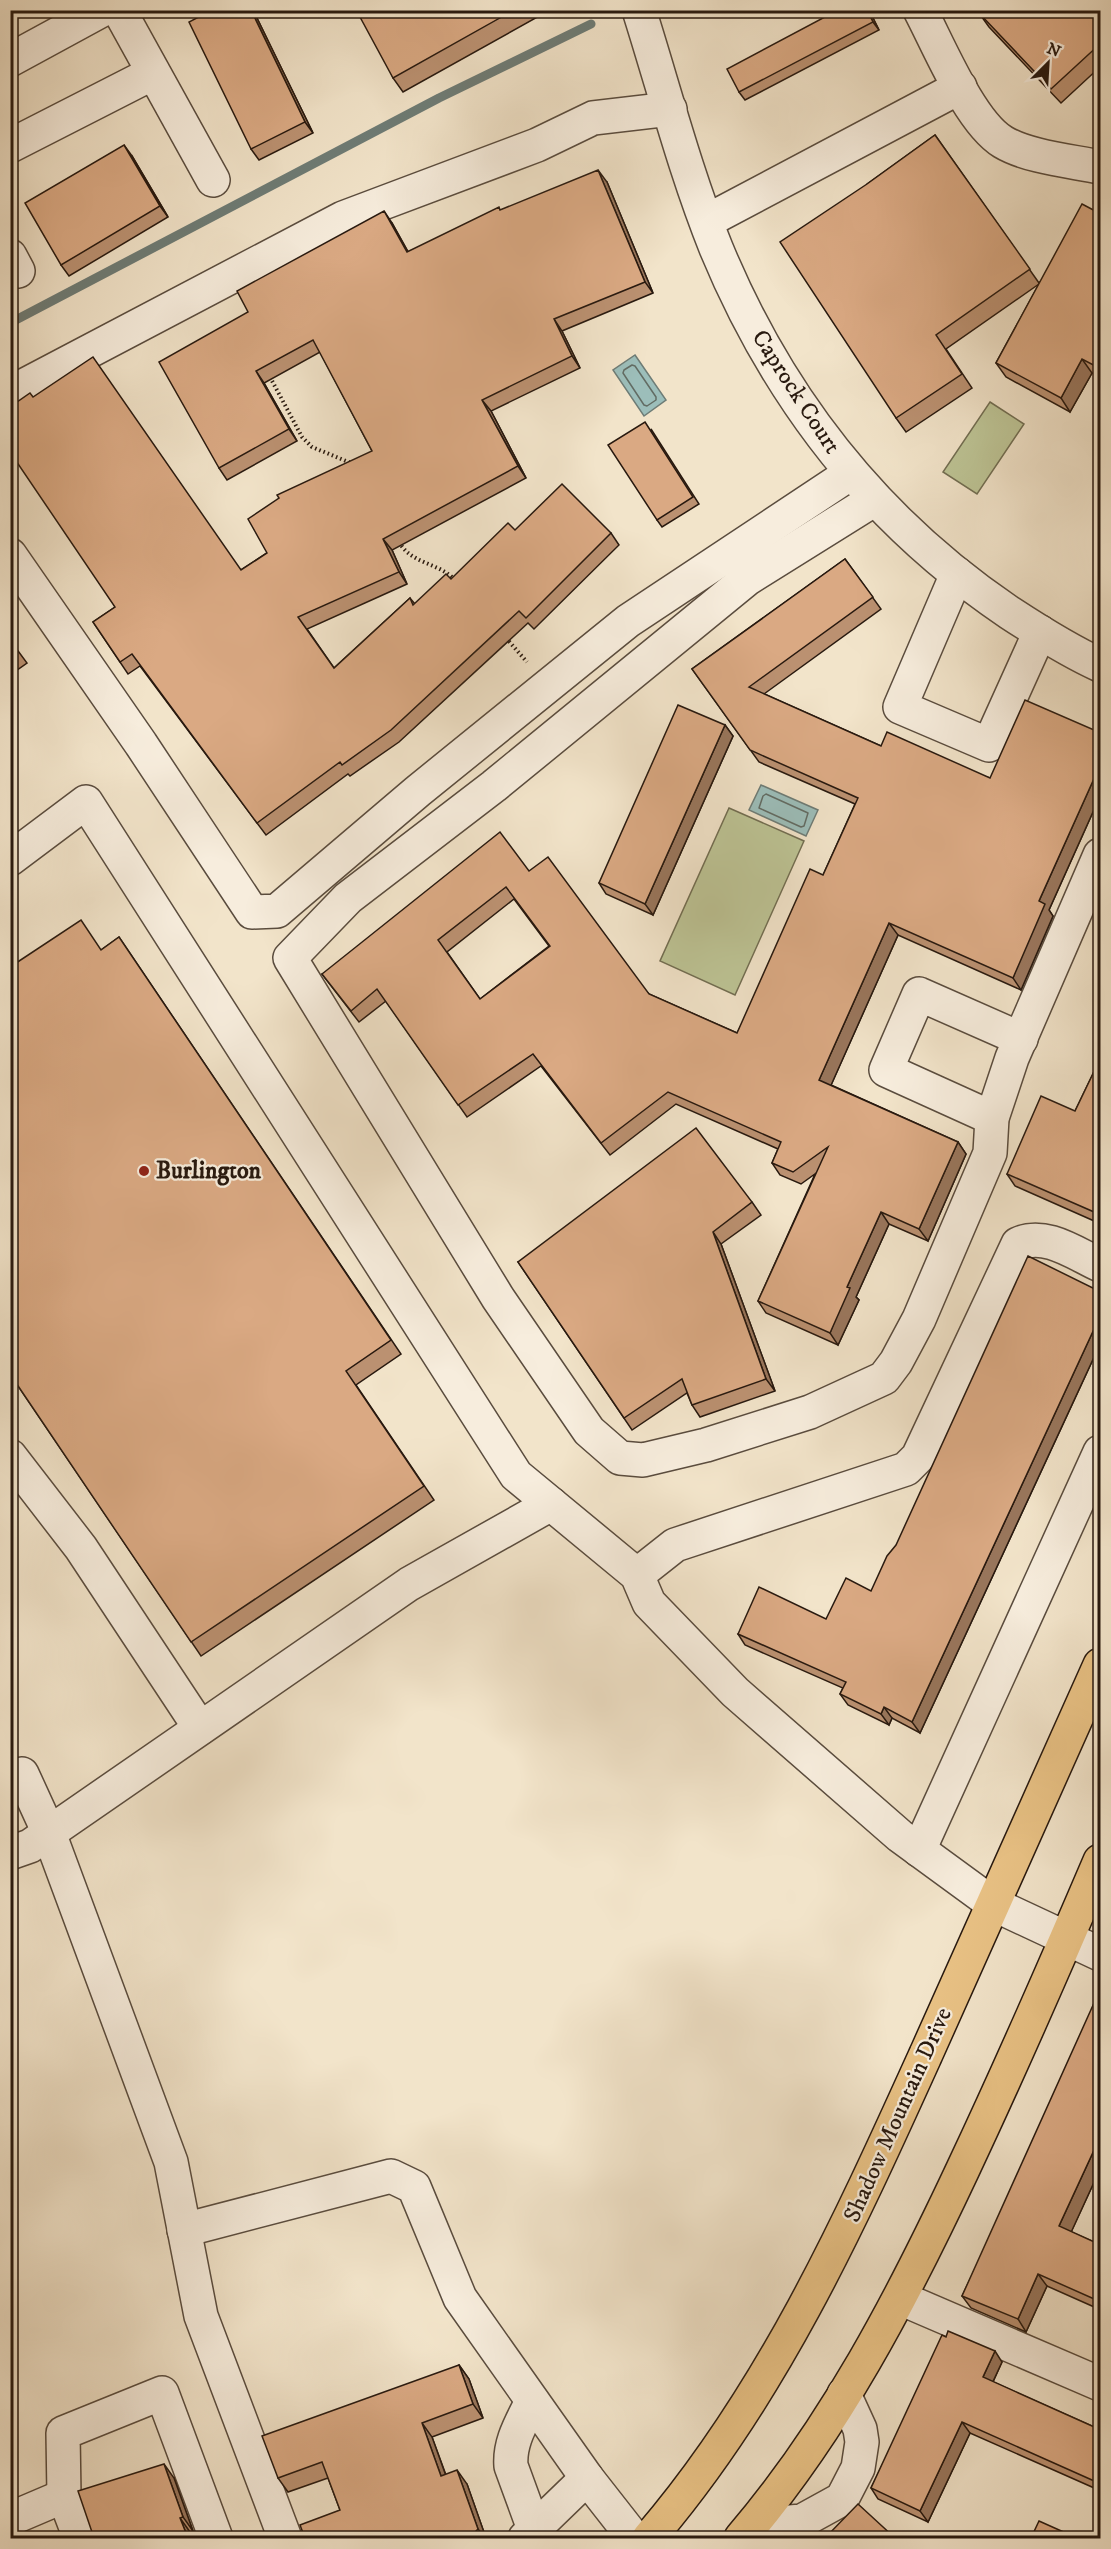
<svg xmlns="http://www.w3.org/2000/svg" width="1111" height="2549" viewBox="0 0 1111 2549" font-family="'IM FELL DW Pica',serif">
<rect width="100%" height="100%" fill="#f2e4ca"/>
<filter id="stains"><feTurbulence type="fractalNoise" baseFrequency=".00333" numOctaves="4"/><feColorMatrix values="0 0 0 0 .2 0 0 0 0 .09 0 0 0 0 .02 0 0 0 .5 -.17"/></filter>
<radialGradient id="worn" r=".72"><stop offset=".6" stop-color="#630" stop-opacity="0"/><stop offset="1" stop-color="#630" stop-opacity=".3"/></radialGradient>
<g fill="#bdc495" stroke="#726e52" stroke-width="1.5">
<path d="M 990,402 L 1024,424 L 977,494 L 943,472 Z"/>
<path d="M 729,808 L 804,841 L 735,995 L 660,961 Z"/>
</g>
<g fill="#9cbeba" stroke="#6e7c76" stroke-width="1.5">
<path d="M 635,355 L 666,400 L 644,416 L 613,370 Z"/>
<path d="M 761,785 L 818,810 L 806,836 L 749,810 Z"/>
</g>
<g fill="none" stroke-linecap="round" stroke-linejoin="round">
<g stroke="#626c64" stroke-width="1.5">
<path d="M 632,365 L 635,366 L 656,397 L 656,400 L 647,406 L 644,405 L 623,373 L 624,370 Z"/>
<path d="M 766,794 L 808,813 L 804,826 L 801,827 L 759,808 L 763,796 Z"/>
</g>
<path stroke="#6e7c76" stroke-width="9" d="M 10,323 L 439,98 L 591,24"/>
<defs>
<g id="minor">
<path d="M 119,10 L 213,180"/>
<path d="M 639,10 C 664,89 685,171 716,248 C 778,398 875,522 1010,613 C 1039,632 1069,651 1100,665"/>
<path d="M 920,10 C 939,46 970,122 1003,142 C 1028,157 1071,161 1100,167"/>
<path d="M 10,60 L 102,10"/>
<path d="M 10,146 L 153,73"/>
<path d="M 707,221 L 960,87"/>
<path d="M 10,256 L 18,271"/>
<path d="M 10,393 L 343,218 L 537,145 L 593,118 L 670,109"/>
<path d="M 875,499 L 747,579 L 494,786 L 348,898 L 290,958 L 498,1298 L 589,1431 L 620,1458 L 643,1460 L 706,1445 L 810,1412 L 884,1378 L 896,1362 L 919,1319 L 990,1153 L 992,1118 L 1012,1058 L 1100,855"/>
<path d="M 10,555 L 141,744 L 252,912 L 277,911 L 418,791 L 628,621 L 851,473"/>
<path d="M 957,574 L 900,707 L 989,745 L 1040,632"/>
<path d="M 10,859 L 86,802 L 516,1475 L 637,1575 L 649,1603 L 735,1692 L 900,1836 L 993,1904 L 1100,1954"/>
<path d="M 992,1118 L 886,1070 L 919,994 L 1021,1039"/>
<path d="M 10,1456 L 81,1548 L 200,1728"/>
<path d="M 637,1575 L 675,1545 L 906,1469 L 918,1457 L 1018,1244 C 1045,1231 1076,1254 1100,1265"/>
<path d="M 22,1774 L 49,1833 L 171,2162 L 201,2316 L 285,2538"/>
<path d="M 919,1850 L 1100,1452"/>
<path d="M 10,1853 L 30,1846 L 409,1584 L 551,1504"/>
<path d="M 184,2230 L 391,2176 L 414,2187 L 460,2298 L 587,2478"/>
<path d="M 900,2298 L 1100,2384"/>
<path d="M 532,2401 C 522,2422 509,2442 511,2466 L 534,2529"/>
<path d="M 760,2516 L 778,2523 L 802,2521 L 842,2499 L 858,2468 L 862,2442 L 860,2429 L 844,2394"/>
<path d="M 10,2519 L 64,2496"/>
<path d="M 80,2538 L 64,2496 L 63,2433 L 162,2393 L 216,2538"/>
<path d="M 525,2538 L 587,2478 L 634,2538"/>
</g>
<g id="major">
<path d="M 649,2538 C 772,2395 849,2224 926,2054 C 984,1924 1042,1794 1100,1665"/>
<path d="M 741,2538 C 835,2428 902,2299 963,2169 C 1011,2067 1056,1964 1100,1861"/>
</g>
</defs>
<use href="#minor" stroke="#5a4c3e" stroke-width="36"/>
<use href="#major" stroke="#28190f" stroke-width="36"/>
<g stroke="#28190f" stroke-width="4" stroke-dasharray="1.5 3" stroke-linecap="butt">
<path d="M 270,377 L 302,437 L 312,447 L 351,463"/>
<path d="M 399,542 C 412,565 439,562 456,581"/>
<path d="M 506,638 L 527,662"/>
</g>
<use href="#minor" stroke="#f7eddd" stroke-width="33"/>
<use href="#major" stroke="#e9c285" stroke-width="33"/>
</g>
<g fill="#bb9171" stroke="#28190f" stroke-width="1.5" fill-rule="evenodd">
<path d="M 253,10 L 313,133 L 259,160 L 251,149 Z"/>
<path d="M 371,10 L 550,10 L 403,92 L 393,78 Z"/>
<path d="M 838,10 L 869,10 L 879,30 L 745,100 L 739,92 Z"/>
<path d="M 979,10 L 1101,10 L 1101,66 L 1061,103 L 989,27 L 979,13 L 980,12 Z"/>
<path d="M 935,135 L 1039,283 L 1101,214 L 1101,378 L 1092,373 L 1070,412 L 1006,377 L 996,363 L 1039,284 L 946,349 L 972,388 L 906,432 L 896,418 L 867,184 Z"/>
<path d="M 132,156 L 168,217 L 69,276 L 61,265 Z"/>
<path d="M 607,182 L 653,293 L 562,331 L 580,368 L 491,411 L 526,478 L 392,550 L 407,584 L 307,629 L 334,668 L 410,598 L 415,604 L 451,579 L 515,530 L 611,533 L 619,545 L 534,629 L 528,623 L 399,742 L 350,776 L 348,774 L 266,835 L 140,666 L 128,674 L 93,622 L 115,607 L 33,397 L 241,570 L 267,553 L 372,451 L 320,352 L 264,383 L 297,441 L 227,480 L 219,468 L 248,312 L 392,223 L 408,252 L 501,210 Z"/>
<path d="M 651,429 L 699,504 L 662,527 L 657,520 Z"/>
<path d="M 845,559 L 881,609 L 764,694 L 881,746 L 990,778 L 1101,733 L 1101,794 L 1049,910 L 1053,916 L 1021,990 L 898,935 L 831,1085 L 958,1142 L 966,1154 L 928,1241 L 889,1224 L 856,1297 L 859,1300 L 838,1345 L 766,1313 L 758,1301 L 815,1174 L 801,1184 L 780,1175 L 772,1163 L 778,1149 L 676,1104 L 610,1155 L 541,1066 L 467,1117 L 386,1001 L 359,1022 L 322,974 L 529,871 L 649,994 L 737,1033 L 823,875 L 855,804 L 759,762 L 692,669 ZM 514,899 L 549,946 L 480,999 L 447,952 Z"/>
<path d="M 10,640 L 27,663 L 10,675 Z"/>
<path d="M 725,725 L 733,736 L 653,915 L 606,894 L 599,883 Z"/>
<path d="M 119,937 L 401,1354 L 356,1385 L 434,1500 L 201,1656 L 10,1374 L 101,950 Z"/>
<path d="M 1101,1057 L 1101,1224 L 1015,1186 L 1007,1174 L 1075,1111 Z"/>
<path d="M 752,1202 L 761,1215 L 721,1244 L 775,1391 L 700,1417 L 692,1405 L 687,1393 L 632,1430 L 518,1262 Z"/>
<path d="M 1101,1292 L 1101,1342 L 920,1733 L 892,1718 L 889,1725 L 848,1705 L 840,1694 L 843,1688 L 745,1645 L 738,1634 L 826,1619 L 871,1591 Z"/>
<path d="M 1101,2006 L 1101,2167 L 1071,2232 L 1101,2245 L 1101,2310 L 1047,2286 L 1026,2332 L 971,2308 L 962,2296 Z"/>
<path d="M 946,2337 L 1002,2362 L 993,2382 L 1101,2430 L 1101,2491 L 970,2433 L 928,2522 L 878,2499 L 871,2488 Z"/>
<path d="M 459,2365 L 469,2379 L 483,2418 L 432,2437 L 446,2475 L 467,2484 L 486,2538 L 305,2538 L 340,2510 L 328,2478 L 288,2492 L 278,2478 Z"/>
<path d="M 174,2478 L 193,2531 L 190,2532 L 193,2538 L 94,2538 Z"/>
</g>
<g fill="#99765c" stroke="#28190f" stroke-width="1.5">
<path d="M 251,10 L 253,10 L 313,133 L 305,122 Z"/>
<path d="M 867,10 L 869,10 L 879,30 L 873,22 Z"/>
<path d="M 124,145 L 132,156 L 168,217 L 160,206 Z"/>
<path d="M 598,170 L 607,182 L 653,293 L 645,282 Z"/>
<path d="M 384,211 L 392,223 L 415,264 L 407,252 Z"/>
<path d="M 554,319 L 562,331 L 580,368 L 572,356 Z"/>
<path d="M 1082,359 L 1092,373 L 1070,412 L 1061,398 Z"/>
<path d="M 256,371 L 264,383 L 297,441 L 289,429 Z"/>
<path d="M 482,400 L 491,411 L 526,478 L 518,466 Z"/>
<path d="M 383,539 L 392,550 L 407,584 L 399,572 Z"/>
<path d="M 725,725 L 733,736 L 653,915 L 645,904 Z"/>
<path d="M 1101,763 L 1101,794 L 1049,910 L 1053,916 L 1021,990 L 1013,978 L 1039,901 Z"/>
<path d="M 889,923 L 898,935 L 828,1092 L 819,1080 Z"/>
<path d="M 958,1142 L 966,1154 L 928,1241 L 919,1229 Z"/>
<path d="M 881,1212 L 889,1224 L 856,1297 L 859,1300 L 838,1345 L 830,1333 L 847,1287 Z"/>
<path d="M 713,1232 L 721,1244 L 775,1391 L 766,1379 Z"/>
<path d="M 1101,1314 L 1101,1342 L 920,1733 L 912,1722 Z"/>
<path d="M 884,1707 L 892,1718 L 889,1725 L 881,1714 Z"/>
<path d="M 1101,2135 L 1101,2167 L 1068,2239 L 1059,2226 Z"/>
<path d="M 1038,2274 L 1047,2286 L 1026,2332 L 1018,2319 Z"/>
<path d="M 995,2351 L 1002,2362 L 990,2388 L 983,2377 Z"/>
<path d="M 459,2365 L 469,2379 L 483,2418 L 473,2404 Z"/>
<path d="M 962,2422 L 970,2433 L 928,2522 L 920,2511 Z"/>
<path d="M 422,2423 L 432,2437 L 451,2490 L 441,2476 Z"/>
<path d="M 164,2464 L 174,2478 L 193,2531 L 183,2517 Z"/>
<path d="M 457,2470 L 467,2484 L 486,2538 L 485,2538 L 478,2529 Z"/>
<path d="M 180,2518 L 190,2532 L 193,2538 L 188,2538 Z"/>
</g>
<g fill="#daa983" stroke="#28190f" stroke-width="1.5" fill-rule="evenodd">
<path d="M 212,10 L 251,10 L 305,122 L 251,149 L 189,22 Z"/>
<path d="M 371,10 L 514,10 L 393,78 L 360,17 Z"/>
<path d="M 838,10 L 867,10 L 873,22 L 739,92 L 727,69 Z"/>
<path d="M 981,10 L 1101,10 L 1101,43 L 1051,89 L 979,13 Z"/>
<path d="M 935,135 L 1030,269 L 936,335 L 962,374 L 896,418 L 780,242 L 867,184 Z"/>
<path d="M 124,145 L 160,206 L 61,265 L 25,203 Z"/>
<path d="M 598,170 L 645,282 L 554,319 L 572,356 L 482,400 L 518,466 L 383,539 L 399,572 L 298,617 L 334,668 L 410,598 L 413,605 L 446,574 L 451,579 L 508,523 L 515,530 L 562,484 L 611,533 L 526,618 L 519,611 L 391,730 L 342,765 L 340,762 L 257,823 L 132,654 L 120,662 L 93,622 L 115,607 L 10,452 L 10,407 L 30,393 L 33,397 L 93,357 L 241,570 L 267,553 L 248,519 L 279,498 L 277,495 L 372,451 L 313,340 L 256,371 L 289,429 L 219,468 L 159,362 L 248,312 L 237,291 L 384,211 L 407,252 L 499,207 L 500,210 Z"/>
<path d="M 1082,204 L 1101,214 L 1101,369 L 1082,359 L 1061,398 L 996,363 Z"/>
<path d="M 645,422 L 693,497 L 657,520 L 608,445 Z"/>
<path d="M 845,559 L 873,597 L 749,687 L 881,746 L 887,732 L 990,778 L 1025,700 L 1101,733 L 1101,763 L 1039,901 L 1045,904 L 1013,978 L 889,923 L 819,1080 L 958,1142 L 919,1229 L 881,1212 L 847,1287 L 850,1288 L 830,1333 L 758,1301 L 828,1147 L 793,1172 L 772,1163 L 781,1142 L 668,1092 L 601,1143 L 533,1054 L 458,1105 L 377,989 L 351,1011 L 322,974 L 500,832 L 529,871 L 548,857 L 649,994 L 737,1033 L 810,869 L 823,875 L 858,798 L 750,750 L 692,669 ZM 506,887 L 550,946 L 480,999 L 438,940 Z"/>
<path d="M 10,640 L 17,649 L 10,654 Z"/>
<path d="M 678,705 L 725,725 L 645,904 L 599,883 Z"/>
<path d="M 81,920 L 101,950 L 119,937 L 391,1340 L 346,1371 L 424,1486 L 191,1642 L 10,1374 L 10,967 Z"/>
<path d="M 1101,1057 L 1101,1215 L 1007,1174 L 1041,1096 L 1075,1111 Z"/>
<path d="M 696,1128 L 752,1202 L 713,1232 L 766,1379 L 692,1405 L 682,1379 L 624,1418 L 518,1262 Z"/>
<path d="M 1028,1256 L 1101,1292 L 1101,1314 L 912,1722 L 884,1707 L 881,1714 L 840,1694 L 846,1682 L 738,1634 L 759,1587 L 826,1619 L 846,1578 L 871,1591 L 887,1556 L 896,1545 Z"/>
<path d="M 1094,2003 L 1101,2006 L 1101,2135 L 1059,2226 L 1101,2245 L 1101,2302 L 1038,2274 L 1018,2319 L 962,2296 Z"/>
<path d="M 948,2331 L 995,2351 L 983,2377 L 1101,2430 L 1101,2484 L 962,2422 L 920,2511 L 871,2488 L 942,2335 L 946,2337 Z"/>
<path d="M 459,2365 L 473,2404 L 422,2423 L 441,2476 L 457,2470 L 478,2529 L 469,2538 L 305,2538 L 300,2525 L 340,2510 L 322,2462 L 278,2478 L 262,2436 Z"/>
<path d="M 164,2464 L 183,2517 L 180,2518 L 188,2538 L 94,2538 L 78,2491 Z"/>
<path d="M 858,2504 L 895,2538 L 825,2538 Z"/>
<path d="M 1039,2521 L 1077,2538 L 1031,2538 Z"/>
</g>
<circle fill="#8f2418" stroke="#f7eddd" stroke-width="2" cx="144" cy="1171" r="6"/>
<g text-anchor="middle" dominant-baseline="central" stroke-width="4.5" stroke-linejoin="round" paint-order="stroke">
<g font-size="24" fill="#28190f" stroke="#f7eddd">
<text transform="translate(796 392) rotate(57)">Caprock Court</text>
<text transform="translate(898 2115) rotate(-66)">Shadow Mountain Drive</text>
</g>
<g font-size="24" font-weight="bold" fill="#28190f" stroke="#f7eddd" text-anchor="start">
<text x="156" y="1171">Burlington</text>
</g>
</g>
<rect width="1111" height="2549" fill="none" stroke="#f2e4ca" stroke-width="36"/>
<rect x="12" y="12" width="1087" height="2525" fill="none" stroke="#28190f" stroke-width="3"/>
<rect x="18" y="18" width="1075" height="2513" fill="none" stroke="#28190f" stroke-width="1.5"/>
<g transform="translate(1048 63) rotate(24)" stroke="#f7eddd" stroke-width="4.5" paint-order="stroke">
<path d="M0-4.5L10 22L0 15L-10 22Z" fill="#28190f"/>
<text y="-9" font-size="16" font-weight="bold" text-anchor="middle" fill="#28190f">N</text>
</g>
<rect width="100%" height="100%" filter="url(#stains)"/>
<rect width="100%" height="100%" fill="url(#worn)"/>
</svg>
